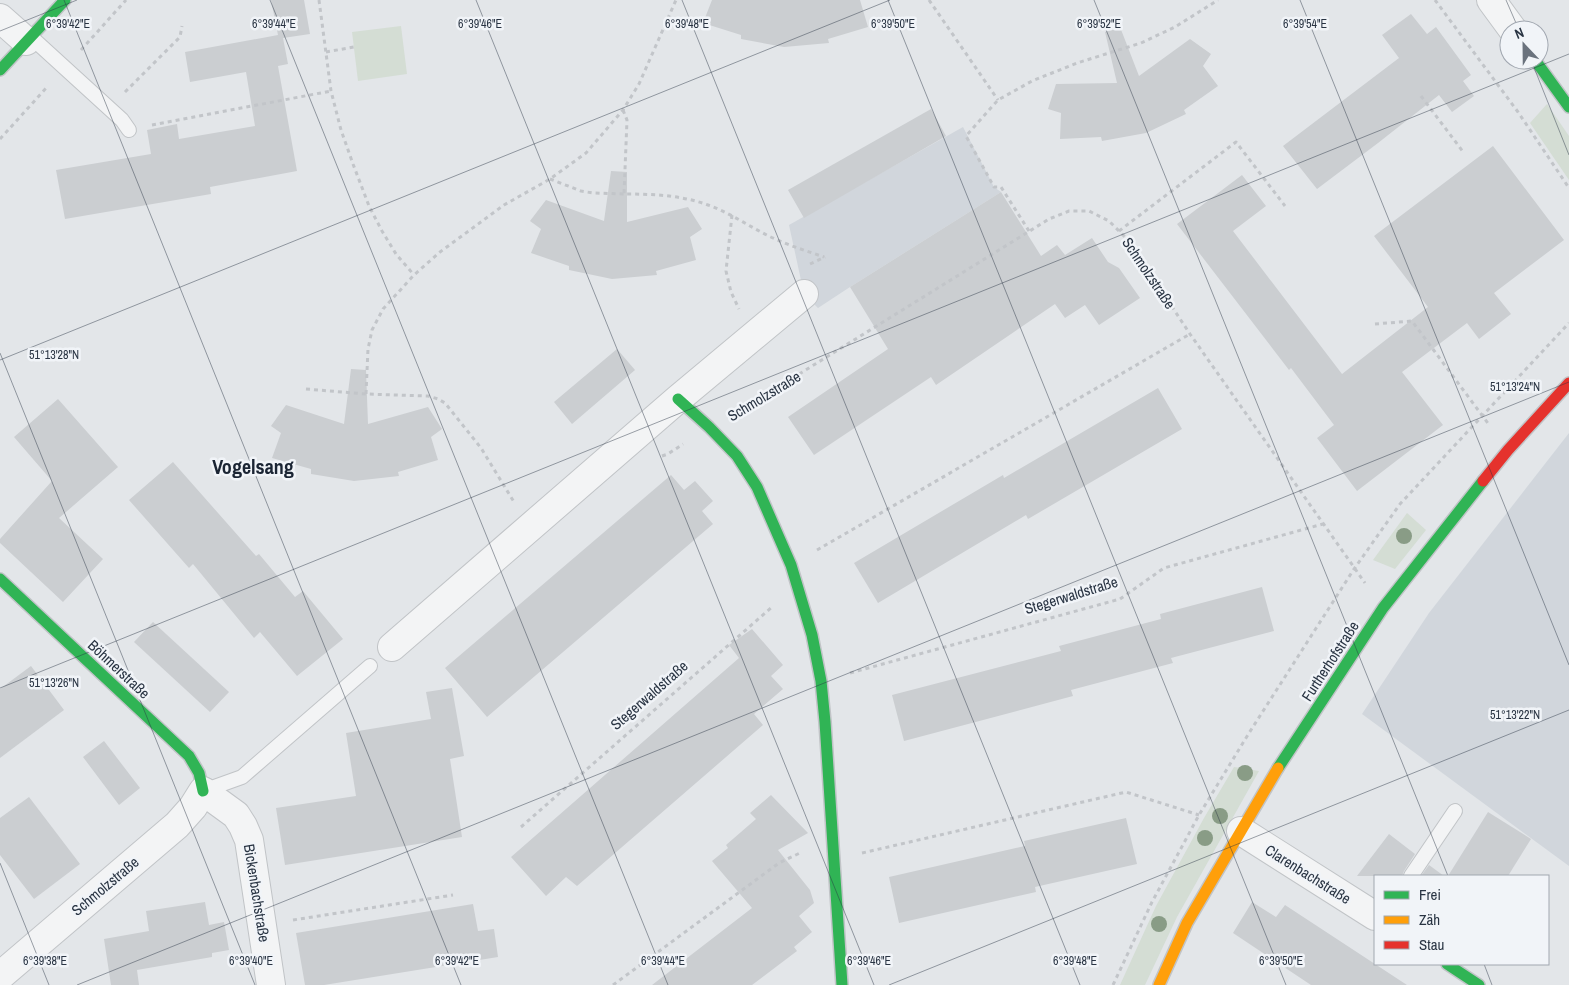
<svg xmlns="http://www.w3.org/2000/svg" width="1569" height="985" viewBox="0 0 1569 985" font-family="'Archivo Narrow',sans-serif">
<rect width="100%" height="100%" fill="#e3e6e9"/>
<g fill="#d1d6dc">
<path d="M 963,127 L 994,187 L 1001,192 L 850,287 L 818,308 L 804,294 L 789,225 Z"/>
<path d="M 1569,433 L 1569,866 L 1362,714 L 1429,613 Z"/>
</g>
<g fill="#d4ddd4">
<path d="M 401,26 L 407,74 L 358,81 L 352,32 Z"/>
<path d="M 1547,104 L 1569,136 L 1569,180 L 1530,123 Z"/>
<path d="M 1407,513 L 1426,530 L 1395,569 L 1373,560 Z"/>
<path d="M 1234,767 L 1259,771 L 1177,917 L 1145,985 L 1120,985 L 1156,906 L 1204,818 Z"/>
</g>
<g fill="#cbced1">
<path d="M 271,0 L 304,0 L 310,34 L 283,38 L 288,64 L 278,66 L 297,171 L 210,187 L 211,194 L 65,219 L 56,170 L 151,154 L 147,130 L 177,124 L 179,139 L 255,126 L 246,72 L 190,82 L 185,52 L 278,35 Z"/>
<path d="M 712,0 L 860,0 L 868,27 L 828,39 L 829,43 L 784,47 L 741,39 L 741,35 L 703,23 Z"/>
<path d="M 1411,14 L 1427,34 L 1436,27 L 1471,75 L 1463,81 L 1474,96 L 1452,112 L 1439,95 L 1378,143 L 1317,189 L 1283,146 L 1399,58 L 1382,35 Z"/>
<path d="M 1120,27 L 1139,76 L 1190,39 L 1211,54 L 1203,66 L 1218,86 L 1184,110 L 1186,114 L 1146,133 L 1102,141 L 1101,137 L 1060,139 L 1061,113 L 1048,109 L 1056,84 L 1117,83 L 1105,32 Z"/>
<path d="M 931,109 L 946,136 L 804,218 L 788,190 Z"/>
<path d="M 1493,146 L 1564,240 L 1494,293 L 1511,314 L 1479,339 L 1467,323 L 1402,372 L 1443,425 L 1357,491 L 1317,438 L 1334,425 L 1291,368 L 1289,370 L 1177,224 L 1242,175 L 1266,206 L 1233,231 L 1342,374 L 1428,307 L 1374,236 Z"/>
<path d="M 611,171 L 627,172 L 627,222 L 688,207 L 702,229 L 690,237 L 696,260 L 656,271 L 657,275 L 612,279 L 569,270 L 569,266 L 531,253 L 541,229 L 530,221 L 546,200 L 604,221 Z"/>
<path d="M 1001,192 L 1041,256 L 1057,245 L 1065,255 L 1092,238 L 1108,262 L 1119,268 L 1140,298 L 1099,325 L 1085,305 L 1065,318 L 1055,304 L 936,385 L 931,377 L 814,455 L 788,417 L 888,349 L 850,287 Z"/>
<path d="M 617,349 L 635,370 L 572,424 L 554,402 Z"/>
<path d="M 351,369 L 366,370 L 368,424 L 428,407 L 442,429 L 431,437 L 438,460 L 398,472 L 399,476 L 354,481 L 311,474 L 311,469 L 272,458 L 281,433 L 271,426 L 286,405 L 344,424 Z"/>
<path d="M 1158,388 L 1182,429 L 1028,519 L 1026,515 L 878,603 L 854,563 L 1003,475 L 1004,478 Z"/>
<path d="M 58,399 L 118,467 L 59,518 L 103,559 L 63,602 L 0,543 L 0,539 L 52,481 L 14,437 Z"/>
<path d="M 173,462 L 256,556 L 259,554 L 295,597 L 303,591 L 343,639 L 297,676 L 260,632 L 254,638 L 193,564 L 189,568 L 129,500 Z"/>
<path d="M 671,475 L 684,490 L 695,481 L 713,501 L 702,511 L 713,524 L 487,717 L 445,668 Z"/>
<path d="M 1262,587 L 1274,631 L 1171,658 L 1173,663 L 1071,690 L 1073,696 L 904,741 L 892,695 L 1061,651 L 1059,646 L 1161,619 L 1160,614 Z"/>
<path d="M 153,622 L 229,692 L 210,712 L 134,642 Z"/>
<path d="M 752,629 L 783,665 L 771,676 L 783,689 L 754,714 L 763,725 L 577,886 L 566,877 L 546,896 L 511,857 L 739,658 L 729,645 Z"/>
<path d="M 31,666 L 64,710 L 0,758 L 0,689 Z"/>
<path d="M 452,688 L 464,756 L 450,759 L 462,837 L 285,865 L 276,808 L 356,796 L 346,733 L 431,719 L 426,692 Z"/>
<path d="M 104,741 L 140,788 L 119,805 L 83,757 Z"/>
<path d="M 771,795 L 808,833 L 778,850 L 810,890 L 814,903 L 799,916 L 812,932 L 794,947 L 797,951 L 752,985 L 652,985 L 752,908 L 712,861 L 728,848 L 726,845 L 756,819 L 750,813 Z"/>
<path d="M 29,797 L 80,864 L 34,899 L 0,855 L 0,818 Z"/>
<path d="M 1488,812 L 1531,839 L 1508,876 L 1448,876 Z"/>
<path d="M 1126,818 L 1137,864 L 1035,887 L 1036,892 L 899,923 L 889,877 L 1025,846 L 1024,841 Z"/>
<path d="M 1389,834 L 1415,854 L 1404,871 L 1402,876 L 1357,876 Z"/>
<path d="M 1429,865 L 1444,876 L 1421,876 Z"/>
<path d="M 205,902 L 209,925 L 224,922 L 229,950 L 212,953 L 212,957 L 137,970 L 139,985 L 111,985 L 104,939 L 149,931 L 146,911 Z"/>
<path d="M 1252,902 L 1276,917 L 1285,905 L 1407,985 L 1311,985 L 1233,933 Z"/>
<path d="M 473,904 L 478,931 L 494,929 L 498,957 L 324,985 L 305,985 L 296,933 Z"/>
</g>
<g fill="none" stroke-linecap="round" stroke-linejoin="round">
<defs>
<g id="lane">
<path d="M 31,37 L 122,120 L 129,130"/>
<path d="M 203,791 L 242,777 L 370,666"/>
<path d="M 1411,876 L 1455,811"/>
</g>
<g id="street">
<path d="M 1491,0 L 1513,30"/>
<path d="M 0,18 L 26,41"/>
<path d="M 392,647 L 678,399 L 804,294"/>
<path d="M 1241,831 L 1375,916"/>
<path d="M 0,976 L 177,825 L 193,807 L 203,791 L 236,815 L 243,826 L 249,840 L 271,985"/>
</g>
<g id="fast">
<path d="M 1535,60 L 1569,107"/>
<path d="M 0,70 L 65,0"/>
<path d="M 678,399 L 709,427 L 737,456 L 757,487 L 791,565 L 812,635 L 821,681 L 825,722 L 842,985"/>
<path d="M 0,579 L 189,756 L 199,773 L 203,791"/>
<path d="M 1278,768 L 1383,608 L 1483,481"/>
<path d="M 1447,964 L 1479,985"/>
</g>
<path id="slow" d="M 1159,985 L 1187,923 L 1278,768"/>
<path id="jam" d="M 1483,481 L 1508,450 L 1569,383"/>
</defs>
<use href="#lane" stroke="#c1c4c7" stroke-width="16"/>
<use href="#street" stroke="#c1c4c7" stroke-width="30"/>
<use href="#fast" stroke="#c1c4c7" stroke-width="14"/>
<use href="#slow" stroke="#c1c4c7" stroke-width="14"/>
<use href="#jam" stroke="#c1c4c7" stroke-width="14"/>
<g stroke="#c2c5c9" stroke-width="3" stroke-dasharray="4 4" stroke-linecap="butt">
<path d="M 319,0 L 331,91 L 341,130 L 353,164 L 369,206 L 382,231 L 396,254 L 414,275"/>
<path d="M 929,0 L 998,100"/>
<path d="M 1435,0 L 1518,112 L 1569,188"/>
<path d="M 81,50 L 126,0"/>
<path d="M 326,52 L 354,47"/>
<path d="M 125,92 L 180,37 L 182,26"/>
<path d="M 1421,96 L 1464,153"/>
<path d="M 623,110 L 627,120 L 624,194 C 652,194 681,195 708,205 C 731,213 751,228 773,238 C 790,246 807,251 824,257"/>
<path d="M 152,125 L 331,91"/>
<path d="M 0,139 L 48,86"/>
<path d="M 550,179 L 581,191 L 593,193 L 624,194"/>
<path d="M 732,215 L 726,271 L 731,292 L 739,309"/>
<path d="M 1029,231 L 1001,187 L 994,187 L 966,136 L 998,100 L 1032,81 L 1077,63 L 1141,43 L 1175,27 L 1218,0"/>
<path d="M 1119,231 L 1236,142 L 1285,206"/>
<path d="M 810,264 L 825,257"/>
<path d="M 1375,324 L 1412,321 L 1490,426"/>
<path d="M 306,389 L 366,394 L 428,396 L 438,399 L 445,403 L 481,448 L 514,502"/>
<path d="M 366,394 L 368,349 L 372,330 L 383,309 L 414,275 L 440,252 L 504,205 L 550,179 L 586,153 L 623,110 L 639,84 L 676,0"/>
<path d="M 738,412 L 1049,219 L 1069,211 L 1089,211 L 1109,221 L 1128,240 L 1190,334 L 1365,583"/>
<path d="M 662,456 L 668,454 L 683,444"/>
<path d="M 817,550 L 1190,334"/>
<path d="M 850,673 L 1120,599 L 1164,568 L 1323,524"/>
<path d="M 521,827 L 772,607"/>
<path d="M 862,853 L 1126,792 L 1199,815"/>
<path d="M 293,920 L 453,895"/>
<path d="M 613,985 L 779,863 L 802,852"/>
<path d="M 1113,985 L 1152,902 L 1199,815 L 1249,733 L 1354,569 L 1400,504 L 1569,323"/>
</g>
<use href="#lane" stroke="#f3f4f5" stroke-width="14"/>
<use href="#street" stroke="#f3f4f5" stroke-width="28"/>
<use href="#fast" stroke="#30b455" stroke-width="11"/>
<use href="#slow" stroke="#ff9f0a" stroke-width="11"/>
<use href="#jam" stroke="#e5322d" stroke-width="11"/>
</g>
<g fill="#899c86">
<circle cx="1404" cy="536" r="8"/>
<circle cx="1245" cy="773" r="8"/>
<circle cx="1220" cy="816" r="8"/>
<circle cx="1205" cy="838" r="8"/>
<circle cx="1159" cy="924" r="8"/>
</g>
<path fill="none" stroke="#293443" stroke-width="1" stroke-opacity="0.45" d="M 64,0 L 461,985M 270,0 L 668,985M 476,0 L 874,985M 682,0 L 1080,985M 888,0 L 1286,985M 1094,0 L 1448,876M 1300,0 L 1569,665M 1506,0 L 1519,30M 0,31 L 77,0M 1531,60 L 1569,155M 0,353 L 255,985M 0,360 L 890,0M 0,688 L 1569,54M 0,863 L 49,985M 1484,964 L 1492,985M 77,985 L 1569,382M 889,985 L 1569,710"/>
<g text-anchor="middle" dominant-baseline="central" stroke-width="5" stroke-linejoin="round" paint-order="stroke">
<g font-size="15" fill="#293443" stroke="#f1f4f8">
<text transform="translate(1149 273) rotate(56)">Schmolzstraße</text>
<text transform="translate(764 396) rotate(-31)">Schmolzstraße</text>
<text transform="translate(1071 595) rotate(-17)">Stegerwaldstraße</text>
<text transform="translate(1330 661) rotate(-57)">Furtherhofstraße</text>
<text transform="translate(119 669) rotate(43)">Böhmerstraße</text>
<text transform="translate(649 695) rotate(-41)">Stegerwaldstraße</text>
<text transform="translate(1308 874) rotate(32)">Clarenbachstraße</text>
<text transform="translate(105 886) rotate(-40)">Schmolzstraße</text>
<text transform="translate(257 893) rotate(81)">Bickenbachstraße</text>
</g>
<g font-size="20" font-weight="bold" fill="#1b2534" stroke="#f1f4f8">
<text x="253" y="466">Vogelsang</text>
</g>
</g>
<g font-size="12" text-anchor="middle" fill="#293443" stroke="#f1f4f8" stroke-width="5" stroke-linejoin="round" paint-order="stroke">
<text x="68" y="28">6°39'42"E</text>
<text x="274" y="28">6°39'44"E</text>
<text x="480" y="28">6°39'46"E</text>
<text x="687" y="28">6°39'48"E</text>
<text x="893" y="28">6°39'50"E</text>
<text x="1099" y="28">6°39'52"E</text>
<text x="1305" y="28">6°39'54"E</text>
<text x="54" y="359">51°13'28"N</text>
<text x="1515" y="391">51°13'24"N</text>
<text x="54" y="687">51°13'26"N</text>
<text x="1515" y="719">51°13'22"N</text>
<text x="45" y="965">6°39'38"E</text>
<text x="251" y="965">6°39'40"E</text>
<text x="457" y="965">6°39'42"E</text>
<text x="663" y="965">6°39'44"E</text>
<text x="869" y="965">6°39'46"E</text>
<text x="1075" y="965">6°39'48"E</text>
<text x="1281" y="965">6°39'50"E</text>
</g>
<rect x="1374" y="875" width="175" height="90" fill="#f1f4f8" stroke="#a1a7b0"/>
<rect x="1384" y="891" width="25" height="8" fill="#30b455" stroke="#a1a7b0"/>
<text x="1419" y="900" font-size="15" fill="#293443">Frei</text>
<rect x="1384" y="916" width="25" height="8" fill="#ff9f0a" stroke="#a1a7b0"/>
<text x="1419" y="925" font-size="15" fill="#293443">Zäh</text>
<rect x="1384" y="941" width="25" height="8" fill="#e5322d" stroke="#a1a7b0"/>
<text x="1419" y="950" font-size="15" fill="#293443">Stau</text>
<g transform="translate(1524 45) rotate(338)"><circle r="24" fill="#f1f4f8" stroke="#a1a7b0"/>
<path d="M0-4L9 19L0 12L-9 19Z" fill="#6a727d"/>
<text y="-8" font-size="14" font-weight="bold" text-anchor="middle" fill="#293443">N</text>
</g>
</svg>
